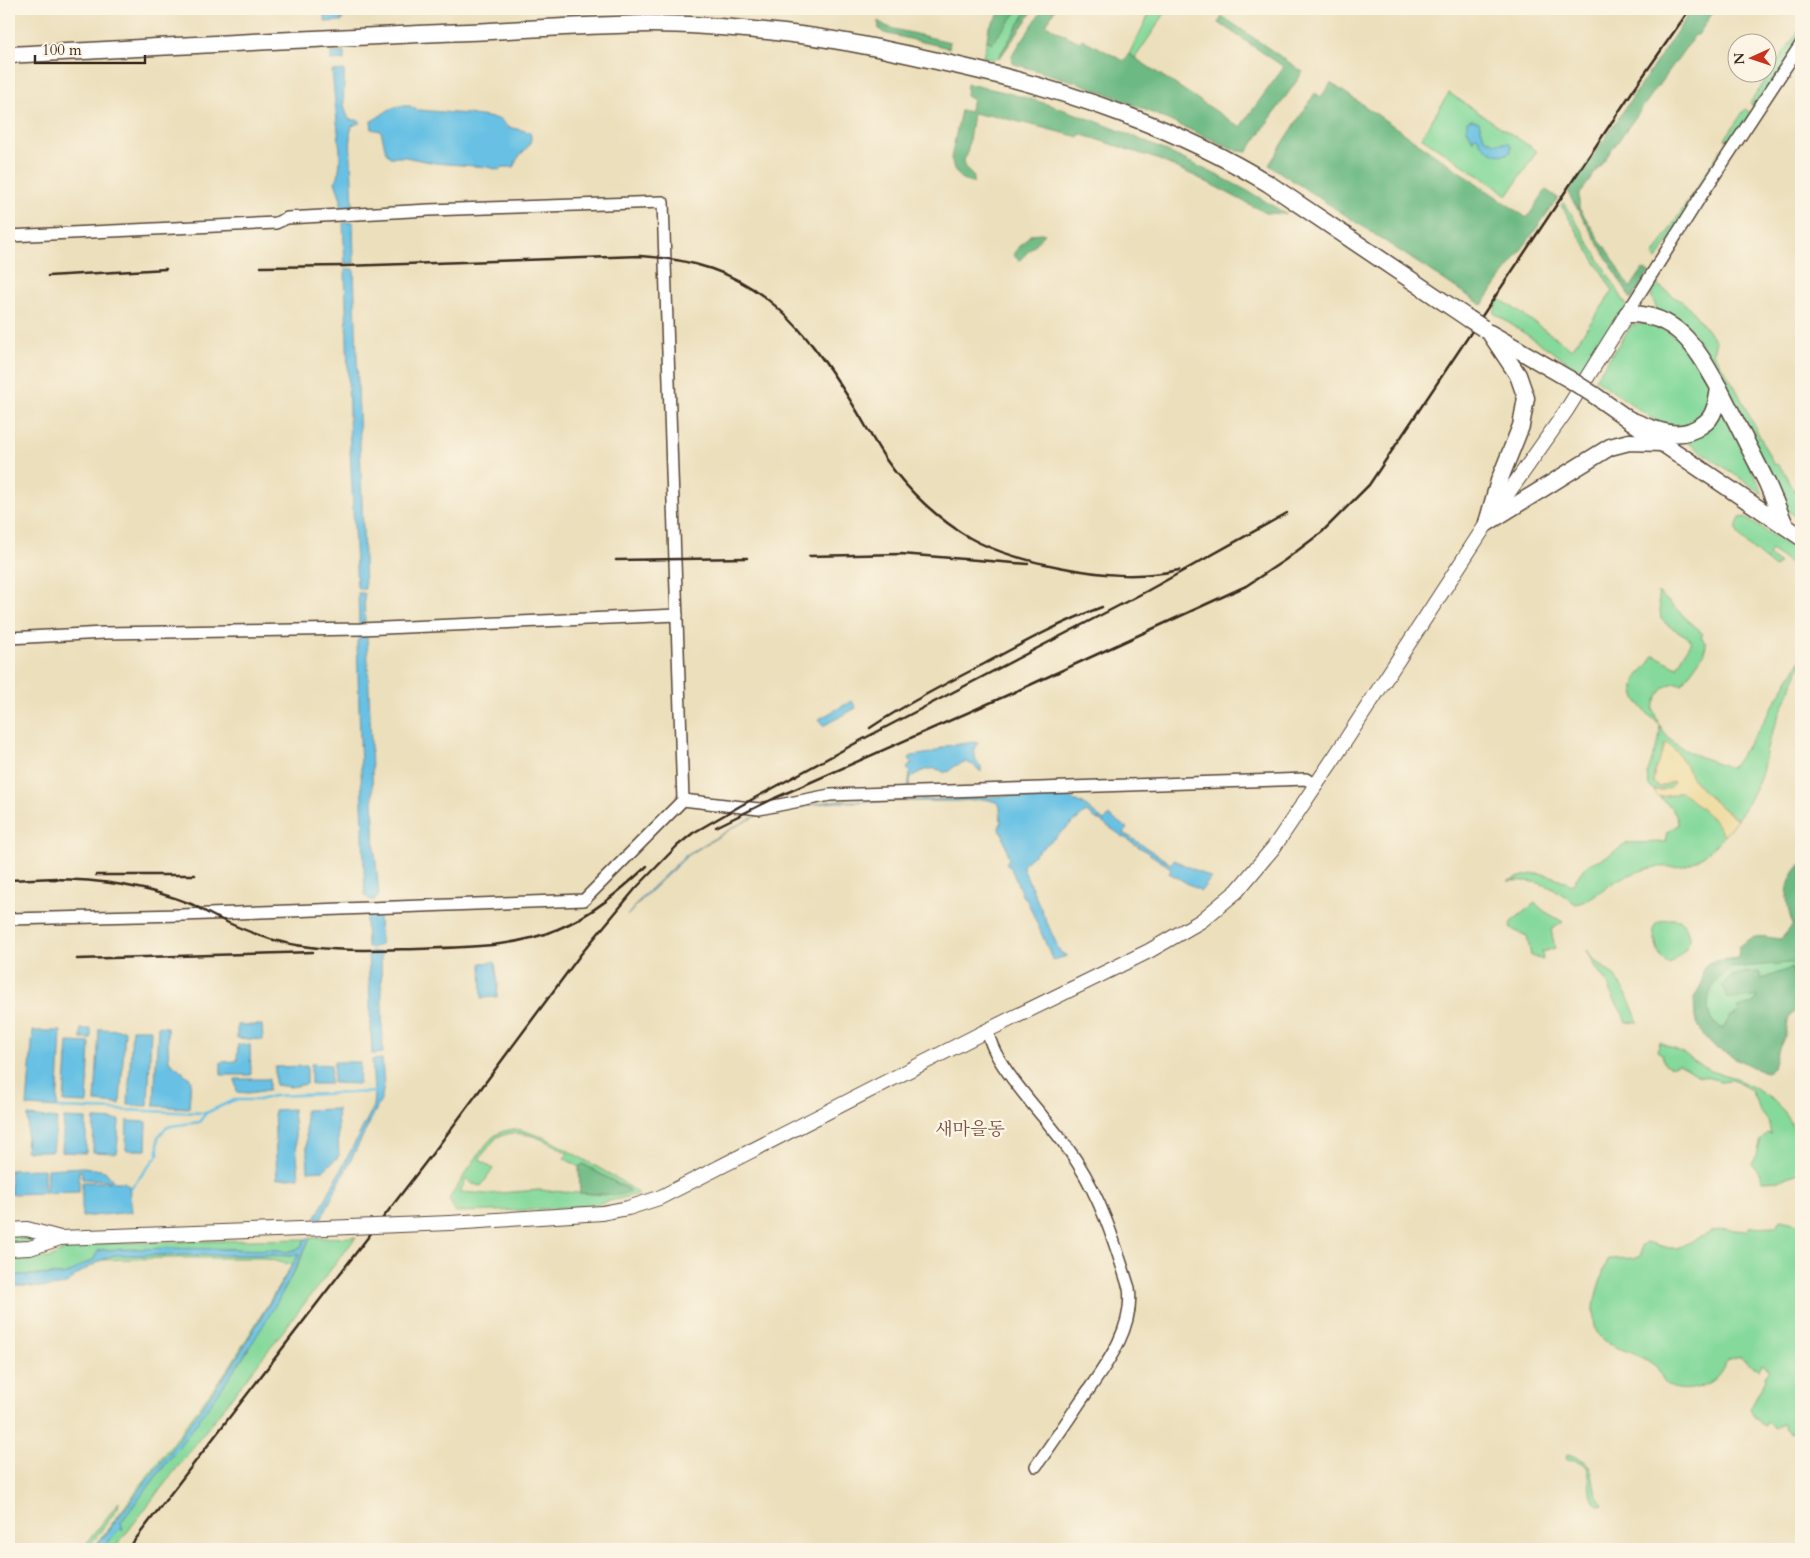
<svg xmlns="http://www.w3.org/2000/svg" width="1810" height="1558" viewBox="0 0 1810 1558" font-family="Cardo,'Noto Serif KR',serif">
<rect width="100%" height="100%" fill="#fcf5e5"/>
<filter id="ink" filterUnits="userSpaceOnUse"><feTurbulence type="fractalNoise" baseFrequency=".02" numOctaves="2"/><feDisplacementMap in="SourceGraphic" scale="10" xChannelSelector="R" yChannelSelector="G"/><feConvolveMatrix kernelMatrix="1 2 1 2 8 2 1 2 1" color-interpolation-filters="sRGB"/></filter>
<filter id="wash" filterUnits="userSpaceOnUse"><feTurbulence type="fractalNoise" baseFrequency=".0096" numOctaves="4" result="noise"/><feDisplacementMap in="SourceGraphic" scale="20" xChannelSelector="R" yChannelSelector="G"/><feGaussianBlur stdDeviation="1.12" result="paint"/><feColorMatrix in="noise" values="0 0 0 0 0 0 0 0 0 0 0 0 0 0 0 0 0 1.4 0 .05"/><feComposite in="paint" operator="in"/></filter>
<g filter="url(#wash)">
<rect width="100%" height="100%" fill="#ecdfbc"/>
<g fill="#85d99b" stroke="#60825c" fill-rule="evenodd">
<path d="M 1019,9 L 1028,9 L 998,58 L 993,59 L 983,57 L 987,40 L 992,43 Z"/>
<path d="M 1152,9 L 1168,9 L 1135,58 L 1129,54 Z"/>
<path d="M 1801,27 L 1801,39 L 1756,108 L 1750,103 Z"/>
<path d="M 1449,93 L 1537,151 L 1508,195 L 1421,137 Z"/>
<path d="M 1745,109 L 1752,114 L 1732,144 L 1725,139 Z"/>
<path d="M 1721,149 L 1727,152 L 1657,259 L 1653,256 Z"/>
<path d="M 1564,202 L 1627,306 L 1583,372 L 1494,313 L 1499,298 L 1572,349 L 1613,291 L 1561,205 Z"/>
<path d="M 1656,284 L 1688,306 L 1716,341 L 1713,353 L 1735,387 L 1774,465 L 1777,464 L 1786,474 L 1789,483 L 1801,498 L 1801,521 L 1782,507 L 1722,384 L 1657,309 L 1651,295 Z"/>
<path d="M 1646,324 L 1655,325 L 1688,344 L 1715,394 L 1699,422 L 1669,430 L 1595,379 L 1632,325 Z"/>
<path d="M 1726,408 L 1763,494 L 1680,437 Z"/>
<path d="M 1744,517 L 1801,554 L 1801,570 L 1771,550 L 1768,555 L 1779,563 L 1775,568 C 1767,560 1738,541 1737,530 C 1736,526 1738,522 1740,518 Z"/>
<path d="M 1658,592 L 1703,634 L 1701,637 L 1706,644 L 1705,652 L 1682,684 C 1666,679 1656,696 1653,709 C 1656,717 1659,727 1665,734 C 1680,753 1710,760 1732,768 L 1759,729 L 1801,659 L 1801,664 L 1769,740 L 1761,776 L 1744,810 L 1737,819 C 1723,809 1706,796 1696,783 C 1684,767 1683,754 1665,744 L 1653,777 L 1663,786 L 1673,781 L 1674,783 C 1667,791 1657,794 1649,786 L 1647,774 L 1659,741 L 1660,725 C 1647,713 1626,697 1637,677 C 1640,672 1647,668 1650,662 C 1652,660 1652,657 1654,655 L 1677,667 L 1692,641 C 1683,632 1670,629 1661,619 Z"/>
<path d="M 1681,791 L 1715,821 L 1724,836 C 1714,846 1705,857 1691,863 C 1680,869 1669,866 1657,867 C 1644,869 1631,874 1620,879 C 1607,885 1587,903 1576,904 C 1551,886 1540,879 1508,881 C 1537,871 1544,871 1572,885 L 1583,869 L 1589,864 L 1609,855 L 1628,843 L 1665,842 L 1667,832 L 1678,825 C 1678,810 1668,805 1659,797 L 1673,795 Z"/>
<path d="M 1535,903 L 1544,911 L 1563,922 L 1551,930 L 1555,948 L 1542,952 L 1543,960 L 1531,956 L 1527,936 L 1511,929 L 1510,925 L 1512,921 Z"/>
<path d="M 1670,919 C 1679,919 1682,920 1686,928 C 1695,946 1682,952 1670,964 C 1668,963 1665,962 1663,960 C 1658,954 1651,931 1655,925 C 1659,921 1665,920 1670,919 Z"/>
<path d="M 1587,950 C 1594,962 1605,967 1615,977 C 1624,987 1634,1010 1638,1023 L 1627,1022 L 1609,990 L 1610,987 L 1595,966 Z"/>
<path d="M 1801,961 L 1801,974 L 1797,971 L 1793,973 L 1792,968 L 1762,979 L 1747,972 L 1732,976 L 1751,997 L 1758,996 C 1755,1003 1751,1006 1743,1006 L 1739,1012 L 1730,1017 L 1723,1029 C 1718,1026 1714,1024 1711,1019 C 1702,1002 1714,976 1730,968 Z"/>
<path d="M 1660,1042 L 1685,1054 L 1692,1060 L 1711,1071 L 1732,1077 L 1753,1087 L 1774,1101 L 1784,1111 L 1801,1140 L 1801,1172 L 1780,1180 L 1763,1181 L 1758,1171 L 1752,1164 L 1757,1155 L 1761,1139 L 1767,1133 L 1771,1134 L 1768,1121 L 1761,1112 L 1751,1090 L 1733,1080 L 1720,1081 L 1707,1077 L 1698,1076 L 1679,1064 C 1672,1067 1670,1068 1664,1063 L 1662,1054 L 1657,1051 Z"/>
<path d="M 514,1129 L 521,1130 L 546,1138 L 618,1179 L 639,1194 L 593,1205 L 531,1210 L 455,1212 L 449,1199 C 460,1184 484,1140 499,1133 C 503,1131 509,1130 514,1129 ZM 511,1133 C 533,1133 550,1142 568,1154 L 564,1158 L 579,1167 L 583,1164 L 628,1189 L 605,1195 L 539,1190 L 487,1194 L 460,1192 L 466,1179 L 473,1184 L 481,1186 L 493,1169 L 479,1159 L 497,1137 Z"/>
<path d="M 1781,1220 L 1798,1224 L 1801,1222 L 1801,1435 L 1794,1431 L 1789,1433 L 1783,1428 L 1784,1425 L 1782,1424 L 1775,1428 L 1767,1422 L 1765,1426 C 1757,1421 1753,1416 1750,1408 L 1766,1379 L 1765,1376 L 1770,1371 L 1762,1365 L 1759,1370 L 1740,1357 L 1727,1361 C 1724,1366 1721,1373 1717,1377 C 1707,1388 1679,1395 1666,1384 C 1662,1381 1662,1376 1659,1371 C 1656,1365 1647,1360 1641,1357 C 1628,1350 1601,1346 1596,1330 C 1589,1306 1600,1282 1608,1259 L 1637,1258 L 1641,1255 C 1641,1249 1640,1245 1646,1242 L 1669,1248 L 1677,1248 L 1714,1231 L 1726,1229 L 1746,1231 L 1749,1227 L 1776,1226 Z"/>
<path d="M 9,1234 L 32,1236 L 32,1242 L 9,1244 Z"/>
<path d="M 356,1237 L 114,1549 L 102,1549 L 121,1525 L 121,1522 L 165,1465 L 243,1358 L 297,1267 L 310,1238 Z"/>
<path d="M 305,1239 L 301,1248 L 286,1252 L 233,1249 L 99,1250 L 93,1260 L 80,1266 L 72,1272 L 63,1275 L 9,1275 L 9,1260 L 50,1258 L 75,1244 Z"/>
<path d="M 299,1254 L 234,1363 L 167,1455 L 94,1549 L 93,1549 L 230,1366 L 292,1265 L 263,1258 L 166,1258 L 101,1260 L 114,1255 L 270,1255 L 290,1256 Z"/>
<path d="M 1567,1454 C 1605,1463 1584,1481 1603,1505 L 1598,1506 C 1596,1503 1592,1500 1591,1496 C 1586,1476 1597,1461 1566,1459 Z"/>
<path d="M 119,1502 L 118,1508 L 87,1549 L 82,1549 Z"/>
</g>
<g fill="#6cb983" stroke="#547250">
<path d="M 1003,9 L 1019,9 L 992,43 L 987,40 L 989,27 Z"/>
<path d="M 1028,9 L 1034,9 L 1002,55 L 998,58 Z"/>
<path d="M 1043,9 L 1055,9 L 1046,25 L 1079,42 L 1082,39 L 1124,61 L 1129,54 L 1240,127 L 1284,67 L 1219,23 L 1222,16 L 1303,72 L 1247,152 L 1238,151 L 1118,98 L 1079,83 L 1014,64 L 1011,57 Z"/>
<path d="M 1692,9 L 1715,9 L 1698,35 L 1695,35 L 1579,195 L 1579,208 L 1604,247 L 1606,247 L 1630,288 L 1643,269 L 1649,272 L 1631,299 L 1568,193 Z"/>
<path d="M 878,21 L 886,26 L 894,29 L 950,42 L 949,48 L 884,33 L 879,29 Z"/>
<path d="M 1331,83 L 1527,218 L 1546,190 L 1558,198 L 1482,305 L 1269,165 L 1315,93 L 1321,97 Z"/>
<path d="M 967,84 C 1043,98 1116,127 1185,160 C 1220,176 1254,193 1286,214 L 1266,213 L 1197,177 L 1157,159 L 1080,134 L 1079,137 L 988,114 L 987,116 L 973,113 L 967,155 L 963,161 L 965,168 L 974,177 L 973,183 L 962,180 L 954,169 L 951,158 L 961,110 L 969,112 L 973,100 L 966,96 Z"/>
<path d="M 1041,233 L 1045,234 L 1019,261 L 1013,254 L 1031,234 Z"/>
<path d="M 1801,864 L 1801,962 L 1730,968 C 1714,976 1702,1002 1711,1019 C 1714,1024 1718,1026 1723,1029 L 1730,1017 L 1739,1012 L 1737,1008 C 1746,1005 1754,1006 1758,996 L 1740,999 L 1728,998 L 1723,987 C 1723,987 1726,980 1726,980 C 1731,974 1751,972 1759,972 L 1762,979 L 1792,968 L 1793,973 L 1797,971 L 1801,974 L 1801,1005 L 1789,1016 L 1786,1033 L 1777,1053 L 1773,1068 L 1767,1072 L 1758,1070 L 1714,1047 L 1703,1035 L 1695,1018 L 1694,998 L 1702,983 L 1703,968 L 1708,963 L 1714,961 L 1738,958 L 1739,946 C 1758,932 1760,937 1781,939 L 1793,925 C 1785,903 1783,882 1801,864 Z"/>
<path d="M 583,1164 L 630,1191 L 619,1195 L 580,1193 L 579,1167 Z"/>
</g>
<path fill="#eeda9e" stroke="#94825e" d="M 1666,743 C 1683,754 1684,767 1696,783 C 1705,795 1724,810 1737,819 L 1724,836 L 1715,821 L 1681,791 L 1673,795 L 1659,797 L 1653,790 C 1661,791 1668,790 1674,783 L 1673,781 L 1663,786 L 1658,787 L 1653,782 L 1655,770 Z"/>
<g fill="#67c1e4" stroke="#517681">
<path d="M 322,9 L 343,9 L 342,21 L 326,22 Z"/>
<path d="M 344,52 L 344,60 L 331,61 L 331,53 Z"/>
<path d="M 344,70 C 345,86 340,106 350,120 L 357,120 L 361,122 L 352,126 L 350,134 L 353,209 L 341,210 L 341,199 L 335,182 L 338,177 L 340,162 L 340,151 L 332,71 Z"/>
<path d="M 399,106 L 410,106 L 418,110 L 467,114 L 500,119 L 508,127 L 530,132 C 535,149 518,150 514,167 L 503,167 L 499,170 L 488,167 L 435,163 L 405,157 L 390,157 L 386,152 L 381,131 L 372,129 L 371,121 C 381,117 387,108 399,106 Z"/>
<path d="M 1472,119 L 1479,122 L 1484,138 L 1495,143 L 1509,143 L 1511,145 L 1511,152 C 1498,159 1489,151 1479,142 L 1479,138 L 1476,136 L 1473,137 L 1473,141 L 1467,129 L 1467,121 Z"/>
<path d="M 353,222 L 354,263 L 345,264 L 343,223 Z"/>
<path d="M 345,269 L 354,269 L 365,589 L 359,589 L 357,587 L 350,448 Z"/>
<path d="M 358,593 L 364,593 L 365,625 L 359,625 Z"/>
<path d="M 360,636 L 367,637 L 375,853 L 379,895 L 375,900 L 370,900 L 365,896 L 357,642 Z"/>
<path d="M 852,701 L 856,708 L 823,726 L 819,719 Z"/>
<path d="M 975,742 L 978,743 L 974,749 L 976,762 L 981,766 L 981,772 L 973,765 L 966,762 L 954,766 L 949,772 L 947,771 L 945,773 C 933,764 921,771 911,777 L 908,790 L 910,772 L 907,768 L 912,763 L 909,758 L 912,756 L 931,753 L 946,746 Z"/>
<path d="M 1065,794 L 1069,798 L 1083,804 L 1104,821 L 1109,816 L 1127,828 L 1124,833 L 1171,864 L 1174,860 L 1211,878 L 1201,891 L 1169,873 L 1171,868 L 1086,812 L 1024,863 L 1023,868 L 1060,952 L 1067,956 L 1053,960 L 1026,898 L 1023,897 L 1010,866 L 1008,866 L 1006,863 L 1009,859 L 1003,834 L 1000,832 L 999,828 L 1001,823 L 1000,806 L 996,802 L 985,799 L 958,801 L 837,802 L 816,804 L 756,816 L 734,827 L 687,856 L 644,897 L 627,916 L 643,896 L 686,855 L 734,827 L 756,816 L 825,802 L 836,801 L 909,801 L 910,798 L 910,800 C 962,800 1013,793 1065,794 Z"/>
<path d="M 376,915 L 379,918 L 381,945 L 371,948 L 367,946 L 366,920 L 368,916 Z"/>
<path d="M 378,952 L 381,954 L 381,958 L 383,1053 L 372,1054 L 368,952 Z"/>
<path d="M 495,962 L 498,985 L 497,997 L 482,998 L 481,963 Z"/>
<path d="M 237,1025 L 262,1025 L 263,1040 L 237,1038 Z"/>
<path d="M 158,1026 L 167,1027 L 169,1061 L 191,1079 L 189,1108 L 154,1106 Z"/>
<rect x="81" y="1029" width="10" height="10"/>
<path d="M 99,1029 L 125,1030 L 120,1104 L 95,1102 Z"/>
<path d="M 132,1029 L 151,1029 L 148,1106 L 128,1105 Z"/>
<path d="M 33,1031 L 61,1031 L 57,1108 L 27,1106 Z"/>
<path d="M 68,1042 L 90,1043 L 87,1103 L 64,1102 Z"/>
<path d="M 238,1044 L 250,1045 L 251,1075 L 221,1075 L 221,1062 L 237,1061 Z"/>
<path d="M 382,1059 L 384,1086 L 381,1100 L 321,1219 L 315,1219 L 373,1108 L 374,1092 L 372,1060 Z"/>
<path d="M 334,1062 L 360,1062 L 359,1084 L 333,1083 Z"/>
<path d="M 311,1064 L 331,1065 L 330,1084 L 311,1084 Z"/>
<path d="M 307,1066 L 307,1084 L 291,1087 L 275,1085 L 275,1067 Z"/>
<path d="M 235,1079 L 269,1079 L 269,1090 L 248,1093 L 237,1092 Z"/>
<path d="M 293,1109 L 299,1177 L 277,1179 L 274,1110 Z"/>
<path d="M 337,1109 L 339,1156 L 324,1170 L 308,1171 L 305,1110 Z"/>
<path d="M 28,1116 L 57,1119 L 53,1151 L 26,1151 Z"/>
<path d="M 64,1118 L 86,1119 L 86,1153 L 62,1152 Z"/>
<path d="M 94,1119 L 119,1120 L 117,1153 L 93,1152 Z"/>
<path d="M 127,1121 L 147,1122 L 146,1150 L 126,1150 Z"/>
<path d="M 84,1167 L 105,1171 L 114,1182 L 124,1182 L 129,1186 L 132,1212 L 82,1217 L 82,1182 L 110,1182 L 107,1180 L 82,1179 L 82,1171 L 79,1171 L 79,1192 L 11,1194 L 10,1170 L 44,1169 L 44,1191 L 46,1191 L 47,1169 Z"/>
<path d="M 310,1238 C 263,1342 190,1432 121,1522 L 123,1530 L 119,1529 L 102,1549 L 94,1549 L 167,1455 L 234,1363 L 299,1254 L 290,1256 L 270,1255 L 114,1255 C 106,1257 84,1270 76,1275 C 73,1278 71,1281 68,1283 C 51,1291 27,1285 9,1286 L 9,1275 L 63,1275 L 72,1272 L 80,1266 L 93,1260 L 99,1250 L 170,1248 L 279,1250 L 286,1252 L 301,1248 L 305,1239 Z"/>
</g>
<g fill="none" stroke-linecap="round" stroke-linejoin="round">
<g stroke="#67c1e4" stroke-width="2.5">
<path d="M 57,1108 L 206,1113"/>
<path d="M 130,1189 L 158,1155 L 158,1137 L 166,1128 L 171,1126 L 199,1122 L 206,1113 L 234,1100 L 259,1100 L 273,1096 L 374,1092"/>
</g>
</g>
</g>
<g filter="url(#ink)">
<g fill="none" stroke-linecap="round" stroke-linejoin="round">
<defs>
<g id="minor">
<path d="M 9,236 L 276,223 L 287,218 L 429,210 L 663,202 L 683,800 L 584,900 L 182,915 L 9,919"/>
<path d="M 1631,307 L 1699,199 L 1801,44"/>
<path d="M 9,638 L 104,633 L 361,629 L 677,615"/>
<path d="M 683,800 L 759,809 L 830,795 L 1306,779 L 1315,785"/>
<path d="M 987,1031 C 990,1041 994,1051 999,1059 C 1021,1096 1054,1125 1077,1162 C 1102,1201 1115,1244 1129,1288 C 1135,1330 1103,1369 1080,1402 C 1066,1423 1051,1445 1036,1466"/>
</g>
<g id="major">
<path d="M 450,1223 L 602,1213 L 628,1208 L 659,1198 L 978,1035 L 1149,951 L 1201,921 L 1237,891 L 1274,847 L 1338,752 L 1487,523 L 1566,411 L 1631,307"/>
<path d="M 9,1230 L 27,1229 L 60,1238 L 275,1230"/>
<path d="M 9,1249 L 30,1248 L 60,1238"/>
</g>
<g id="highway">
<path d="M 9,55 C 162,47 315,38 468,32 C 528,29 588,25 649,24 C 693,24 740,28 784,33 C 847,40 907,54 968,68 C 1070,91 1180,129 1269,184 L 1469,319"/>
<path d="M 1627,314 C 1678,313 1697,349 1719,388"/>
<path d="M 1493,335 L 1569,379"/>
<path d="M 1594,395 L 1662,443 L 1801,537"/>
<path d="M 1628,419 C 1651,428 1678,443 1702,425 C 1707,422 1712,416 1714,410 C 1717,403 1718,395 1719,388 L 1767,483 L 1785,525"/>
<path d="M 1487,523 L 1499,481 L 1521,426 L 1526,398 L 1518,375 L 1490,333"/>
<path d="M 1487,523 L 1610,447 L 1629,442 L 1662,443"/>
</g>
</defs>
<use href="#minor" stroke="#564536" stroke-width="14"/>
<use href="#major" stroke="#564536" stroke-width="16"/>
<use href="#highway" stroke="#564536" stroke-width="19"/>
<use href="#minor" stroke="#fff" stroke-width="11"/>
<use href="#major" stroke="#fff" stroke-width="14"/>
<use href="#highway" stroke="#fff" stroke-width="16"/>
<g stroke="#3b2a1e" stroke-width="2.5">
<path d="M 261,267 L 345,266 L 640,256 C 749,262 795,313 850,400 C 863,420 874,442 887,461 C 908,491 939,520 970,538 C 995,552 1031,562 1059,567 C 1099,575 1139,579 1179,570"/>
<path d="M 48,276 L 166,269"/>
<path d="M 809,556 L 901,554 L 1028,564"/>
<path d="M 616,560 L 747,558"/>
<path d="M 870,728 C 906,704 945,684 984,664 C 1023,643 1061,622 1102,607"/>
<path d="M 716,827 L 775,798 L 1019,690 L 1246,586 L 1285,560 L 1322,532 L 1369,485 L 1634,89 L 1690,9"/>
<path d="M 96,875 L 195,875"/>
<path d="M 50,879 C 98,879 146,886 191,904 C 200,908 208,914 218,918 C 234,926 252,933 270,939 C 317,953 368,950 417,949 C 465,947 513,948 558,929 C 592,915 620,891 647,866"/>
<path d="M 9,880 L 56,878"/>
<path d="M 77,959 L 313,952"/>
<path d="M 128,1549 L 439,1145 L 581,954 L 636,888 L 677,846 L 693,833 L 740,806 L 867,737 L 1147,591 L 1287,513"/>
</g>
<defs>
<path id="major-bridge" d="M 275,1230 L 450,1223"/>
<g id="highway-bridge">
<path d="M 1469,319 L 1483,328"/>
<path d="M 1569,379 L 1594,395"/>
</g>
</defs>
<use href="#major-bridge" stroke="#564536" stroke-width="16" stroke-linecap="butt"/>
<use href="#highway-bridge" stroke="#564536" stroke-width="19" stroke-linecap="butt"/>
<use href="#major-bridge" stroke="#fff" stroke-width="14"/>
<use href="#highway-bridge" stroke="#fff" stroke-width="16"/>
</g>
</g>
<g text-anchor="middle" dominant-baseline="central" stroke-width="5" stroke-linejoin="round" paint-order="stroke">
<g font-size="18" fill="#755043" stroke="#fcf5e5">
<text x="970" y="1129">새마을동</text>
</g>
</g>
<rect width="1810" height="1558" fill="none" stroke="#fcf5e5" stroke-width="30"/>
<g transform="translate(1752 58) rotate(267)"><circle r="24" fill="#fcf5e5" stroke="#afa495"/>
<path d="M0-4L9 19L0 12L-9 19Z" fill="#c8321e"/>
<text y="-8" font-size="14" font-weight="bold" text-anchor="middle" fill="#3b2a1e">N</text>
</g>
<path d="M35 55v8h110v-8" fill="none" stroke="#3b2a1e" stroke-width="2.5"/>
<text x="42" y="55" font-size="15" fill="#3b2a1e" stroke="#fcf5e5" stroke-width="4" paint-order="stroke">100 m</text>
</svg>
